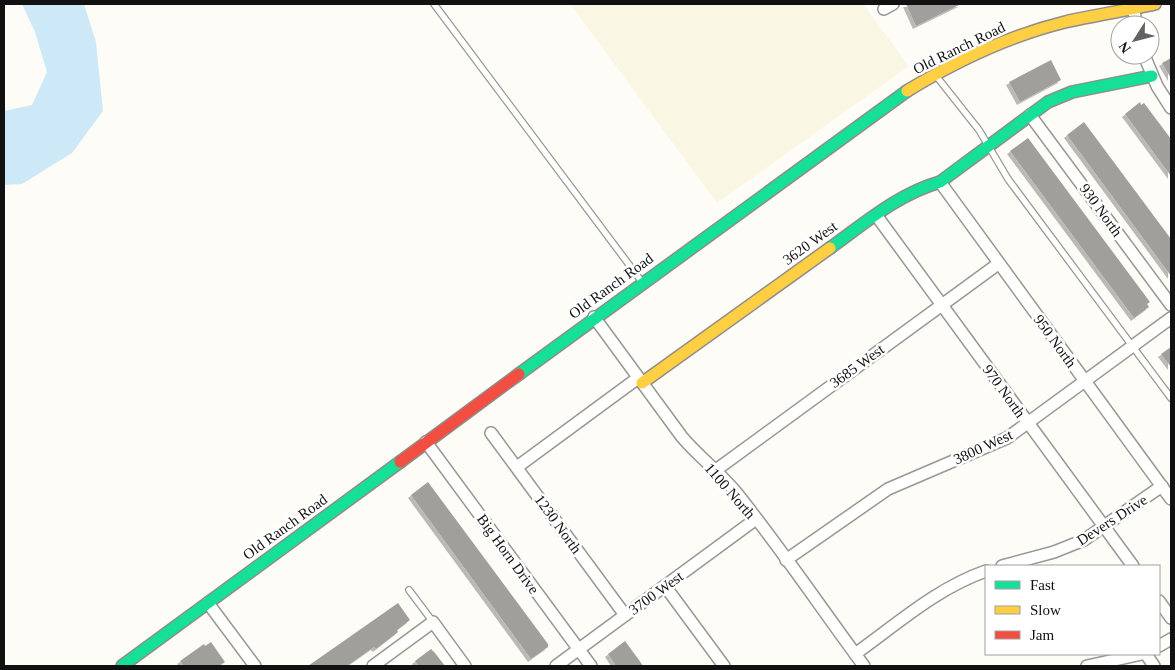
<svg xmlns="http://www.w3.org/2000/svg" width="1175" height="670" viewBox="0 0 1175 670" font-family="'Times New Roman',serif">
<defs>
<filter id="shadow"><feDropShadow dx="-3" dy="3" stdDeviation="0" flood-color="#0004"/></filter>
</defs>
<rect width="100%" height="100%" fill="#fdfcf7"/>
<path fill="#f9f7e4" d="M 570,4 L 863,4 L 909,66 L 717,203 Z"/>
<path fill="#cde8f7" d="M 22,4 L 84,4 L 96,42 L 103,111 L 72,153 L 22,184 L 4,185 L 4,111 L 32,105 L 47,72 L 35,32 Z"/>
<g fill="#a19f9c" filter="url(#shadow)">
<path d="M 906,4 L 961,4 L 916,26 Z"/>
<path d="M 1171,58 L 1171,78 L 1162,63 Z"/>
<path d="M 1051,60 L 1061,80 L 1020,102 L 1009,82 Z"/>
<path d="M 1140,102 L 1141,105 L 1144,103 L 1171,139 L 1171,176 L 1125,114 Z"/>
<path d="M 1084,122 L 1171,239 L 1171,276 L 1067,135 Z"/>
<path d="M 1028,138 L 1150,302 L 1147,304 L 1149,307 L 1134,318 L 1010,151 Z"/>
<path d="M 1171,347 L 1171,367 L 1161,354 Z"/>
<path d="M 428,482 L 548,644 L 548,647 L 531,659 L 411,495 Z"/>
<path d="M 398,603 L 410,620 L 397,630 L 398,632 L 376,649 L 374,647 L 347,666 L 308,666 Z"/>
<path d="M 625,641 L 639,660 L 643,666 L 616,666 L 608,654 Z"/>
<path d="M 211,642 L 225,662 L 219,666 L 184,666 L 180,661 L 204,644 L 205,646 Z"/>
<path d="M 431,649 L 435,653 L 445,666 L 419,666 L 415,661 Z"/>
</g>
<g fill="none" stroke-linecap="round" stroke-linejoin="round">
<defs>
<g id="lane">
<path d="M 434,4 L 642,282"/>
<path d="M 937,77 L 979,130 L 1008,179 L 1171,398"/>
<path d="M 409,590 L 433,622"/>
</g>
<g id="street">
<path d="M 1132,4 L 1137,25"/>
<path d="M 884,9 L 893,4"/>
<path d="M 1144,55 L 1157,86 L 1171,108"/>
<path d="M 1030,115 L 1171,305"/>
<path d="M 940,182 L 1171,499"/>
<path d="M 876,215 L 1133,566"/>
<path d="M 594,317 L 682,437 C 698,456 718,471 735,491 C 780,547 821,608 864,666"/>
<path d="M 491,433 L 625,615"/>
<path d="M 426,442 L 591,666"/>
<path d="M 517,467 L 638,378"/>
<path d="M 716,470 L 998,264"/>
<path d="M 786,560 L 888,489 L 1007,438 L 1171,318"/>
<path d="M 1002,566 L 1054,552 L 1084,540 L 1162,486"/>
<path d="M 665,586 L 724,666"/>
<path d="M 1159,601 L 1171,618"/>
<path d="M 208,603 L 255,666"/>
<path d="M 1159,646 L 1171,639"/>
<path d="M 855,654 C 897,624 937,588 986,571"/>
<path d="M 1146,654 L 1154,666"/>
<path d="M 373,666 L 433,622 L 465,666"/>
<path d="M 556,666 L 756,519"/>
<path d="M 1087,666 L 1142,654"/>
</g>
<g id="fast">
<path d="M 830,248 C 865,223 898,194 940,182 L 1048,102 L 1072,92 L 1152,76"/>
<path d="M 519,374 L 907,91"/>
<path d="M 122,666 L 400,462"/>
</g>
<g id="slow">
<path d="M 907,91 C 956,61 1008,36 1065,22 C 1094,15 1125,11 1155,4"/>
<path d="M 642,383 L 830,248"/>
</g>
<path id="jam" d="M 400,462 L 519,374"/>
</defs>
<use href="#lane" stroke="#979795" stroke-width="8"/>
<use href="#street" stroke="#979795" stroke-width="14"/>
<use href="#fast" stroke="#8e8d8b" stroke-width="14"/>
<use href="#slow" stroke="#8e8d8b" stroke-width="14"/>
<use href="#jam" stroke="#8e8d8b" stroke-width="14"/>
<use href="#lane" stroke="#fffffe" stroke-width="5.5"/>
<use href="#street" stroke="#fffffe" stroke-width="11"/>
<use href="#fast" stroke="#16e098" stroke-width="11"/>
<use href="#slow" stroke="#ffcf43" stroke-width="11"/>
<use href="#jam" stroke="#f24e42" stroke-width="11"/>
</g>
<g text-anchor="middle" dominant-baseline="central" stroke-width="5" stroke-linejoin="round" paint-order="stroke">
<g font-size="15" fill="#111" stroke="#fff">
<text transform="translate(959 48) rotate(-26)">Old Ranch Road</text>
<text transform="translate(1101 210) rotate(54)">930 North</text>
<text transform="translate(810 243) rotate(-36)">3620 West</text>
<text transform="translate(611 286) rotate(-36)">Old Ranch Road</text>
<text transform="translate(1055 341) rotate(54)">950 North</text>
<text transform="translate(857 366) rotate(-36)">3685 West</text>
<text transform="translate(1004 391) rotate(54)">970 North</text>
<text transform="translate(983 447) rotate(-25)">3800 West</text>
<text transform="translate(730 491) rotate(49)">1100 North</text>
<text transform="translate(1112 520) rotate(-33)">Devers Drive</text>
<text transform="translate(558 524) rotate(54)">1230 North</text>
<text transform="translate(285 527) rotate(-36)">Old Ranch Road</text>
<text transform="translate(508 554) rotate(54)">Big Horn Drive</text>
<text transform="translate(656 593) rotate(-36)">3700 West</text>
</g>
</g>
<rect width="1175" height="670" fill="none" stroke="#111111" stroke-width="10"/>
<rect x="985" y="565" width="175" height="90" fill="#ffffff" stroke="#a0a0a0"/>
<rect x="995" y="581" width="25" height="8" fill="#16e098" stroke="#a0a0a0"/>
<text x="1030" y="590" font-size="15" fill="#111111">Fast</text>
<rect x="995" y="606" width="25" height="8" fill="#ffcf43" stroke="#a0a0a0"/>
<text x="1030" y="615" font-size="15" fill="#111111">Slow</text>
<rect x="995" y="631" width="25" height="8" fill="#f24e42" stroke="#a0a0a0"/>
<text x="1030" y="640" font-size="15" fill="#111111">Jam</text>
<g transform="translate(1135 40) rotate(234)"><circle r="24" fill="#ffffff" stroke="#a0a0a0"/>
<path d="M0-4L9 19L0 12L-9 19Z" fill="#646362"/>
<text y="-8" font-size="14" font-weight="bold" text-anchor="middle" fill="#111111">N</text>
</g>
</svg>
